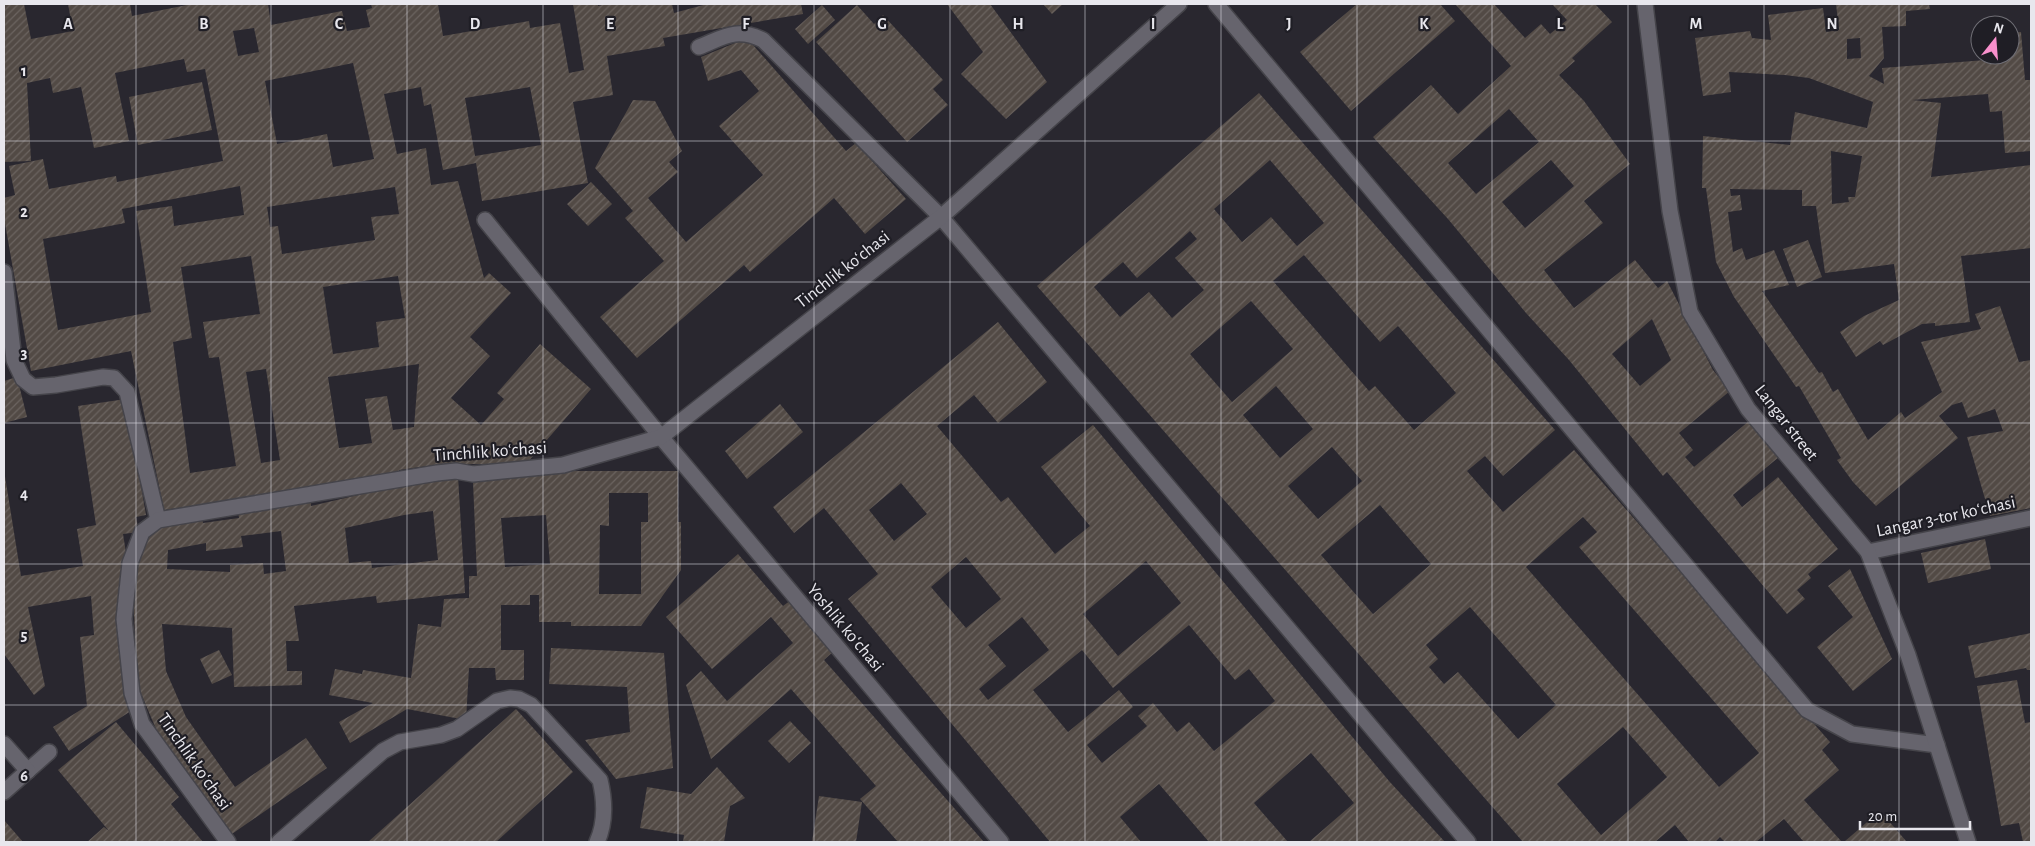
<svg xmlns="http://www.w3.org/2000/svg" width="2035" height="846" viewBox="0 0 2035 846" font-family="'Alegreya Sans',sans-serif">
<defs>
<pattern id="building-hatch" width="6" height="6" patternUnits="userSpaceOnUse" patternTransform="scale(1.25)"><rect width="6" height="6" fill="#524a45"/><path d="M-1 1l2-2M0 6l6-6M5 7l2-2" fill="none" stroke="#6b6460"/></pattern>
</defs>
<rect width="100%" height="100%" fill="#29272f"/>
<g fill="url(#building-hatch)" fill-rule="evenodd">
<path d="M 4,4 L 24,4 L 31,39 L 73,31 L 68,4 L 130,4 L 132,16 L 192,4 L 268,4 L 271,25 L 342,11 L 347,31 L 370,27 L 366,10 L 372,8 L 371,4 L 438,4 L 443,36 L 529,21 L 530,28 L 560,23 L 569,73 L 584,70 L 573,4 L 598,4 L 598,6 L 606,4 L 672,4 L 674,13 L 707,4 L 801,4 L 803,14 L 663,38 L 665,46 L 607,56 L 613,95 L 573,102 L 588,183 L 482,201 L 476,163 L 443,170 L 431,104 L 424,106 L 421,87 L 384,94 L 397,154 L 426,148 L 431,185 L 458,181 L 484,278 L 489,273 L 511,293 L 470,337 L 490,356 L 451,398 L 481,425 L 504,399 L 497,393 L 540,344 L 591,389 L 526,464 L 441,464 L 399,470 L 399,476 L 164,510 L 131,351 L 31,371 L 4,218 L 4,198 L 15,195 L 9,166 L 43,159 L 49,189 L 116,176 L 117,182 L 223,161 L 205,69 L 187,72 L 184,59 L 115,73 L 129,141 L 94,148 L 81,87 L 53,93 L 50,78 L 27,83 L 31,161 L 4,162 ZM 254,28 L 259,52 L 238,56 L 233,31 ZM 353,63 L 374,159 L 333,167 L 327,134 L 277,144 L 265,81 ZM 530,87 L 541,145 L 475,156 L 465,98 ZM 240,186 L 244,215 L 174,226 L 172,206 L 136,211 L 151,312 L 58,330 L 43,239 L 125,223 L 122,209 ZM 395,187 L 399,214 L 371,217 L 375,240 L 282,254 L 278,226 L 270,227 L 267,207 ZM 251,256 L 260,314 L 203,322 L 209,358 L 219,357 L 236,466 L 190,473 L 173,342 L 192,338 L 181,267 ZM 398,276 L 405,318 L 376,322 L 379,347 L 333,354 L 323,287 ZM 419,364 L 414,427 L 393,430 L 387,396 L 365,399 L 372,443 L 339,448 L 328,377 ZM 266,369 L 280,460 L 261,463 L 246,372 Z"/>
<path d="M 947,4 L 990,4 L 1047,82 L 1006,119 L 961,74 L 983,52 Z"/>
<path d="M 1043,4 L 1063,4 L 1052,14 Z"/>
<path d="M 1357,4 L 1440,4 L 1455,21 L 1351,111 L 1300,52 Z"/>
<path d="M 1455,4 L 1494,4 L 1525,38 L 1541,24 L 1550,34 L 1567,20 L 1552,4 L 1595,4 L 1612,22 L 1572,58 L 1575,61 L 1559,75 L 1584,101 L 1630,164 L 1584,201 L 1603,223 L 1544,270 L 1574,308 L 1635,260 L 1658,288 L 1667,281 L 1713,370 L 1730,391 L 1679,433 L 1693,450 L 1685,457 L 1694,467 L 1749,421 L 1779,457 L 1733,495 L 1742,507 L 1778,477 L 1838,549 L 1808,574 L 1811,578 L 1797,590 L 1805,599 L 1787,614 L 1667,472 L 1663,476 L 1569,360 L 1526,313 L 1448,219 L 1373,137 L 1431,85 L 1458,114 L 1511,66 ZM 1509,109 L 1539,142 L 1476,194 L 1448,163 ZM 1551,160 L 1574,186 L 1525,228 L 1502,202 ZM 1652,319 L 1671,360 L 1640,386 L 1612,354 Z"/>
<path d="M 1836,4 L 1929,4 L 1930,9 L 1906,11 L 1906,26 L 1882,27 L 1884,58 L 1869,76 L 1884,84 L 1882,68 L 1986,60 L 1985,55 L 2010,55 L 2010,33 L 2021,32 L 2025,80 L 2031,80 L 2031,151 L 2005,153 L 2002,111 L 1990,112 L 1988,94 L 1912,100 L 1941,103 L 1931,177 L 2031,165 L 2031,248 L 1961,256 L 1970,322 L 1935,326 L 1935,323 L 1922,324 L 1883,345 L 1880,341 L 1856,357 L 1840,332 L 1864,316 L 1899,300 L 1894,264 L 1825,273 L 1816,206 L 1802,206 L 1802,190 L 1730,189 L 1731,196 L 1740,195 L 1742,210 L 1728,212 L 1733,252 L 1742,248 L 1746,260 L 1774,250 L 1789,285 L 1762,291 L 1819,373 L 1822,372 L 1833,392 L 1838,389 L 1868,440 L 1901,412 L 1905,418 L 1942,392 L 1921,342 L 1981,329 L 1975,314 L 2000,306 L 2019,362 L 2031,360 L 2031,508 L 1990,516 L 1967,437 L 2003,431 L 1995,409 L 1968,418 L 1962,402 L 1952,405 L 1939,416 L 1958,438 L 1876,506 L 1853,482 L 1837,460 L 1841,458 L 1799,386 L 1796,387 L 1734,297 L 1716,262 L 1706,188 L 1702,188 L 1703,136 L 1790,145 L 1795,112 L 1867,128 L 1873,102 L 1809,78 L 1785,75 L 1729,72 L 1731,92 L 1703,96 L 1695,38 L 1750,31 L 1752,38 L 1771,40 L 1768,15 L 1823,8 L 1826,32 L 1839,30 ZM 1860,38 L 1861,58 L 1847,59 L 1847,39 ZM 1831,151 L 1862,156 L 1855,197 L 1848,197 L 1849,202 L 1832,204 Z"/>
<path d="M 822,5 L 835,20 L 808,44 L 795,29 Z"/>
<path d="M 857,5 L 874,24 L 883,15 L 943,80 L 933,89 L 948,105 L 907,142 L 816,42 Z"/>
<path d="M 747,38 L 846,151 L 856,143 L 906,199 L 865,234 L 834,198 L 750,272 L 744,265 L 637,358 L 600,317 L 664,261 L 625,218 L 633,211 L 595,168 L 633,100 L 655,101 L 682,151 L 669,162 L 678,172 L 648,198 L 686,242 L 763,175 L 719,126 L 759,91 L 741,70 L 708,81 L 701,57 Z"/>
<path d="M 202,82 L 212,130 L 138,145 L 129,97 Z"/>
<path d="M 1259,93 L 1555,430 L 1503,476 L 1485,456 L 1467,471 L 1503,512 L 1574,450 L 1830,742 L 1822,750 L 1839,770 L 1804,800 L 1842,842 L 1804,842 L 1784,819 L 1756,842 L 1725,842 L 1720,837 L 1715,842 L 1689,842 L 1675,825 L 1655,842 L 1523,842 L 1037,286 ZM 1270,160 L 1324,223 L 1297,246 L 1271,217 L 1242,242 L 1214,209 ZM 1190,231 L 1197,239 L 1175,258 L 1204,290 L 1172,318 L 1149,292 L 1120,317 L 1094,287 L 1123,262 L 1137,278 ZM 1304,255 L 1380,342 L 1398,326 L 1456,393 L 1414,430 L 1375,386 L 1369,391 L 1273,281 ZM 1251,301 L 1293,349 L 1232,402 L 1190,354 ZM 1276,386 L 1313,429 L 1280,458 L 1243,415 ZM 1332,447 L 1362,481 L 1318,519 L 1288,486 ZM 1380,505 L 1431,564 L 1373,614 L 1321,555 ZM 1583,517 L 1597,532 L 1579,547 L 1759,753 L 1719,787 L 1526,567 ZM 1470,607 L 1556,705 L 1518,739 L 1458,672 L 1444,684 L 1429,667 L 1438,659 L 1426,645 ZM 1623,727 L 1667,777 L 1601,835 L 1557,784 Z"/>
<path d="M 591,182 L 612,204 L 588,226 L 567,204 Z"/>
<path d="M 1808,240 L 1822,277 L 1797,287 L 1783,249 Z"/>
<path d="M 998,322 L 1047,382 L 998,423 L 974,395 L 937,426 L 1001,502 L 1008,497 L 1055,554 L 1090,526 L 1041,467 L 1093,425 L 1389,781 L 1445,842 L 1309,842 L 1354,803 L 1311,753 L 1254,803 L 1288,842 L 1209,842 L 1159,784 L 1120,817 L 1141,842 L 1050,842 L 848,599 L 878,574 L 824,508 L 794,533 L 773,507 ZM 901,483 L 927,514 L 894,541 L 869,510 ZM 966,557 L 1001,599 L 966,628 L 931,587 ZM 1146,561 L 1181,603 L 1118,656 L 1083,614 ZM 1022,617 L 1049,650 L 988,700 L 979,689 L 1006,666 L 988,645 ZM 1189,625 L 1235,680 L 1249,669 L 1275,701 L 1214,751 L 1189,722 L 1177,732 L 1153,703 L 1138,716 L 1147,726 L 1102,763 L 1087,745 L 1133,707 L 1119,690 L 1068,732 L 1033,690 L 1082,650 L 1113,688 Z"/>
<path d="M 17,377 L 27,417 L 4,423 L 4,381 Z"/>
<path d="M 126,399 L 146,515 L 136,517 L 139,532 L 123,534 L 127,559 L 131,711 L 69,751 L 53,727 L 87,706 L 80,637 L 94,635 L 91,596 L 28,607 L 45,686 L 34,695 L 4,654 L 4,470 L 21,576 L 83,566 L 77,529 L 96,525 L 78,406 Z"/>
<path d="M 780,404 L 803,432 L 747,479 L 725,451 Z"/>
<path d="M 571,471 L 678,471 L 678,522 L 681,522 L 681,570 L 641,626 L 571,626 L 571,622 L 539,622 L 539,595 L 530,595 L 530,605 L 501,605 L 501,650 L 524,650 L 524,680 L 496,680 L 495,668 L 469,668 L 466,720 L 407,709 L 350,743 L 339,722 L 373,703 L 329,695 L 335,669 L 362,674 L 363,670 L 411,678 L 418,624 L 441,627 L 444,599 L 469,598 L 469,576 L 477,576 L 473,482 ZM 609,493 L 648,493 L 648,522 L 641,522 L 641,594 L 599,594 L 600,525 L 609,526 ZM 546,515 L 550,564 L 505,567 L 501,518 Z"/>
<path d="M 458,476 L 465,593 L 377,603 L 376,596 L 294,606 L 299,641 L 286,641 L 287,671 L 302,671 L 302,685 L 234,687 L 232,628 L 162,624 L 166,671 L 186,717 L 235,787 L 306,738 L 327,768 L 229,836 L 159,736 L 137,684 L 133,592 L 134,556 L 143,533 L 160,524 L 202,516 L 203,523 L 239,518 L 238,511 L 311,502 L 311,506 L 401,485 ZM 433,511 L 438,560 L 372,568 L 371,561 L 349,563 L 345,528 L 404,515 ZM 281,531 L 286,571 L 264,574 L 263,563 L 230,565 L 230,572 L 167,569 L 168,550 L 206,543 L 206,551 L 243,547 L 241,536 Z"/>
<path d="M 1985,539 L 1991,569 L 1928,583 L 1921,553 Z"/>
<path d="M 738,554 L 783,606 L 791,600 L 835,650 L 824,660 L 984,842 L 898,842 L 860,799 L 876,786 L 791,689 L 711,759 L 686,685 L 701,671 L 727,701 L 793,643 L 771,617 L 712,669 L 666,617 Z"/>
<path d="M 1850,569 L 1892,659 L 1853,691 L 1817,647 L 1853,617 L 1828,586 Z"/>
<path d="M 2031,633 L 2031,670 L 2027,670 L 2026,668 L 1975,678 L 1968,646 Z"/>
<path d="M 551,648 L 664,653 L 673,768 L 616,779 L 585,740 L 630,732 L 627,687 L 549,684 Z"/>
<path d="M 219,650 L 232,675 L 212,684 L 200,659 Z"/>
<path d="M 2017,680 L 2025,723 L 2031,722 L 2031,842 L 2023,842 L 2019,823 L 2001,826 L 1977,686 Z"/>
<path d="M 516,709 L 573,772 L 496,842 L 368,842 Z"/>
<path d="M 790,721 L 811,743 L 789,763 L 768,741 Z"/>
<path d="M 116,722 L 179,797 L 171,804 L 203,842 L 87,842 L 104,827 L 109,831 L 58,770 Z"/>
<path d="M 717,767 L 745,798 L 730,806 L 724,842 L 683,842 L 684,835 L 640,828 L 647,787 L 691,794 Z"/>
<path d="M 819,796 L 862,802 L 856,842 L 812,842 Z"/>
<path d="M 1880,811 L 1907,842 L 1844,842 Z"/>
<path d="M 4,820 L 23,842 L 4,842 Z"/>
</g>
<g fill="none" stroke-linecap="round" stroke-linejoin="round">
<defs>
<g id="lane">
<path d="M 4,792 L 49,752"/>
<path d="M 279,842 L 383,751 L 400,742 L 441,735 L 457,729 L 497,701 L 510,698 L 519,699 L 531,705 L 600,780 C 605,801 606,822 597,842"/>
</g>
<g id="street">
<path d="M 1216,4 L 1807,710 L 1852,734 L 1937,745"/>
<path d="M 699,47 C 724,37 736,27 763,40 L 941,217 L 1468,842"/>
<path d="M 485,220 L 661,437 L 1001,842"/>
<path d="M 4,272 L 14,360 L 23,379 L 33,387 L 56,385 L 103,377 L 114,378 L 127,392 L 158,520"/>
<path d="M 1868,552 L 2031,518"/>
<path d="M 4,744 L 28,771"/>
<path d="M 228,842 L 142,724 L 132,693 L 124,619 L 130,563 L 142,532 L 158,520 L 437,473 L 456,471 L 473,474 L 563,465 L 661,437 L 941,217 L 1179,4"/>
</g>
<path id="secondary" d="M 1645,4 L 1670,211 L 1690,312 L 1748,409 L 1868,552 L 1908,655 L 1968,842"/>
</defs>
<use href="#lane" stroke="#45444a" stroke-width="18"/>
<use href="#street" stroke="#45444a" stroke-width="18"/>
<use href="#secondary" stroke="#45444a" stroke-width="18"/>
<use href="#lane" stroke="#66646d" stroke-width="15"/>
<use href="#street" stroke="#66646d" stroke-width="15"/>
<use href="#secondary" stroke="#66646d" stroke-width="15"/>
</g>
<path fill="none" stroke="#e8e7ed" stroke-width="1" stroke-opacity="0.55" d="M 136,4 L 136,842M 271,4 L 271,842M 407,4 L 407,842M 543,4 L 543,842M 678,4 L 678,842M 814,4 L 814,842M 950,4 L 950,842M 1085,4 L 1085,842M 1221,4 L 1221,842M 1357,4 L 1357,842M 1492,4 L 1492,842M 1628,4 L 1628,842M 1764,4 L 1764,842M 1899,4 L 1899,842M 4,141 L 2031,141M 4,282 L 2031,282M 4,423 L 2031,423M 4,564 L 2031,564M 4,705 L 2031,705"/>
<g text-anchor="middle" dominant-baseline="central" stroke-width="4.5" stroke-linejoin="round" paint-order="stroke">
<g font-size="18" fill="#e8e7ed" stroke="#1f1e25">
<text transform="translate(843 270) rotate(-38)">Tinchlik koʻchasi</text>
<text transform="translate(1786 423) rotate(52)">Langar street</text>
<text transform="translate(490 452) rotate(-4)">Tinchlik koʻchasi</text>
<text transform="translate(1946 517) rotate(-12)">Langar 3-tor koʻchasi</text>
<text transform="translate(845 628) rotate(50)">Yoshlik koʻchasi</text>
<text transform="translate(194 762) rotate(55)">Tinchlik koʻchasi</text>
</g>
</g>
<g font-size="16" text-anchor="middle" font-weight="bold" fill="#e8e7ed" stroke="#1f1e25" stroke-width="4.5" stroke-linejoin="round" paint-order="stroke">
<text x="68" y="29">A</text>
<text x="204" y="29">B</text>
<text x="339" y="29">C</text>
<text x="475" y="29">D</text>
<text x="610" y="29">E</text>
<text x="746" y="29">F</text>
<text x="882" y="29">G</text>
<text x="1018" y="29">H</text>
<text x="1153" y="29">I</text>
<text x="1289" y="29">J</text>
<text x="1424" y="29">K</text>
<text x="1560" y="29">L</text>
<text x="1696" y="29">M</text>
<text x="1832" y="29">N</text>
<text x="24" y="76">1</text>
<text x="24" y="217">2</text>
<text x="24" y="358">3</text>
<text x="24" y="499">4</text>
<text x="24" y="640">5</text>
<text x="24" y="781">6</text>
</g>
<rect width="2035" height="846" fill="none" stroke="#e8e7ed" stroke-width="10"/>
<g transform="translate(1995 40) rotate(17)"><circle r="24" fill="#1f1e25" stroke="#6f6e75"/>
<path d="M0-4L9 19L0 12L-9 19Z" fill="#f890cc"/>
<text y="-8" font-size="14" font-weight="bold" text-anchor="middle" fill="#e8e7ed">N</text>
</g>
<path d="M1860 821v8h110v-8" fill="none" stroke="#e8e7ed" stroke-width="2.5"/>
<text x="1868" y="821" font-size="15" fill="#e8e7ed" stroke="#1f1e25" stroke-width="4" paint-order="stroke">20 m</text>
</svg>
